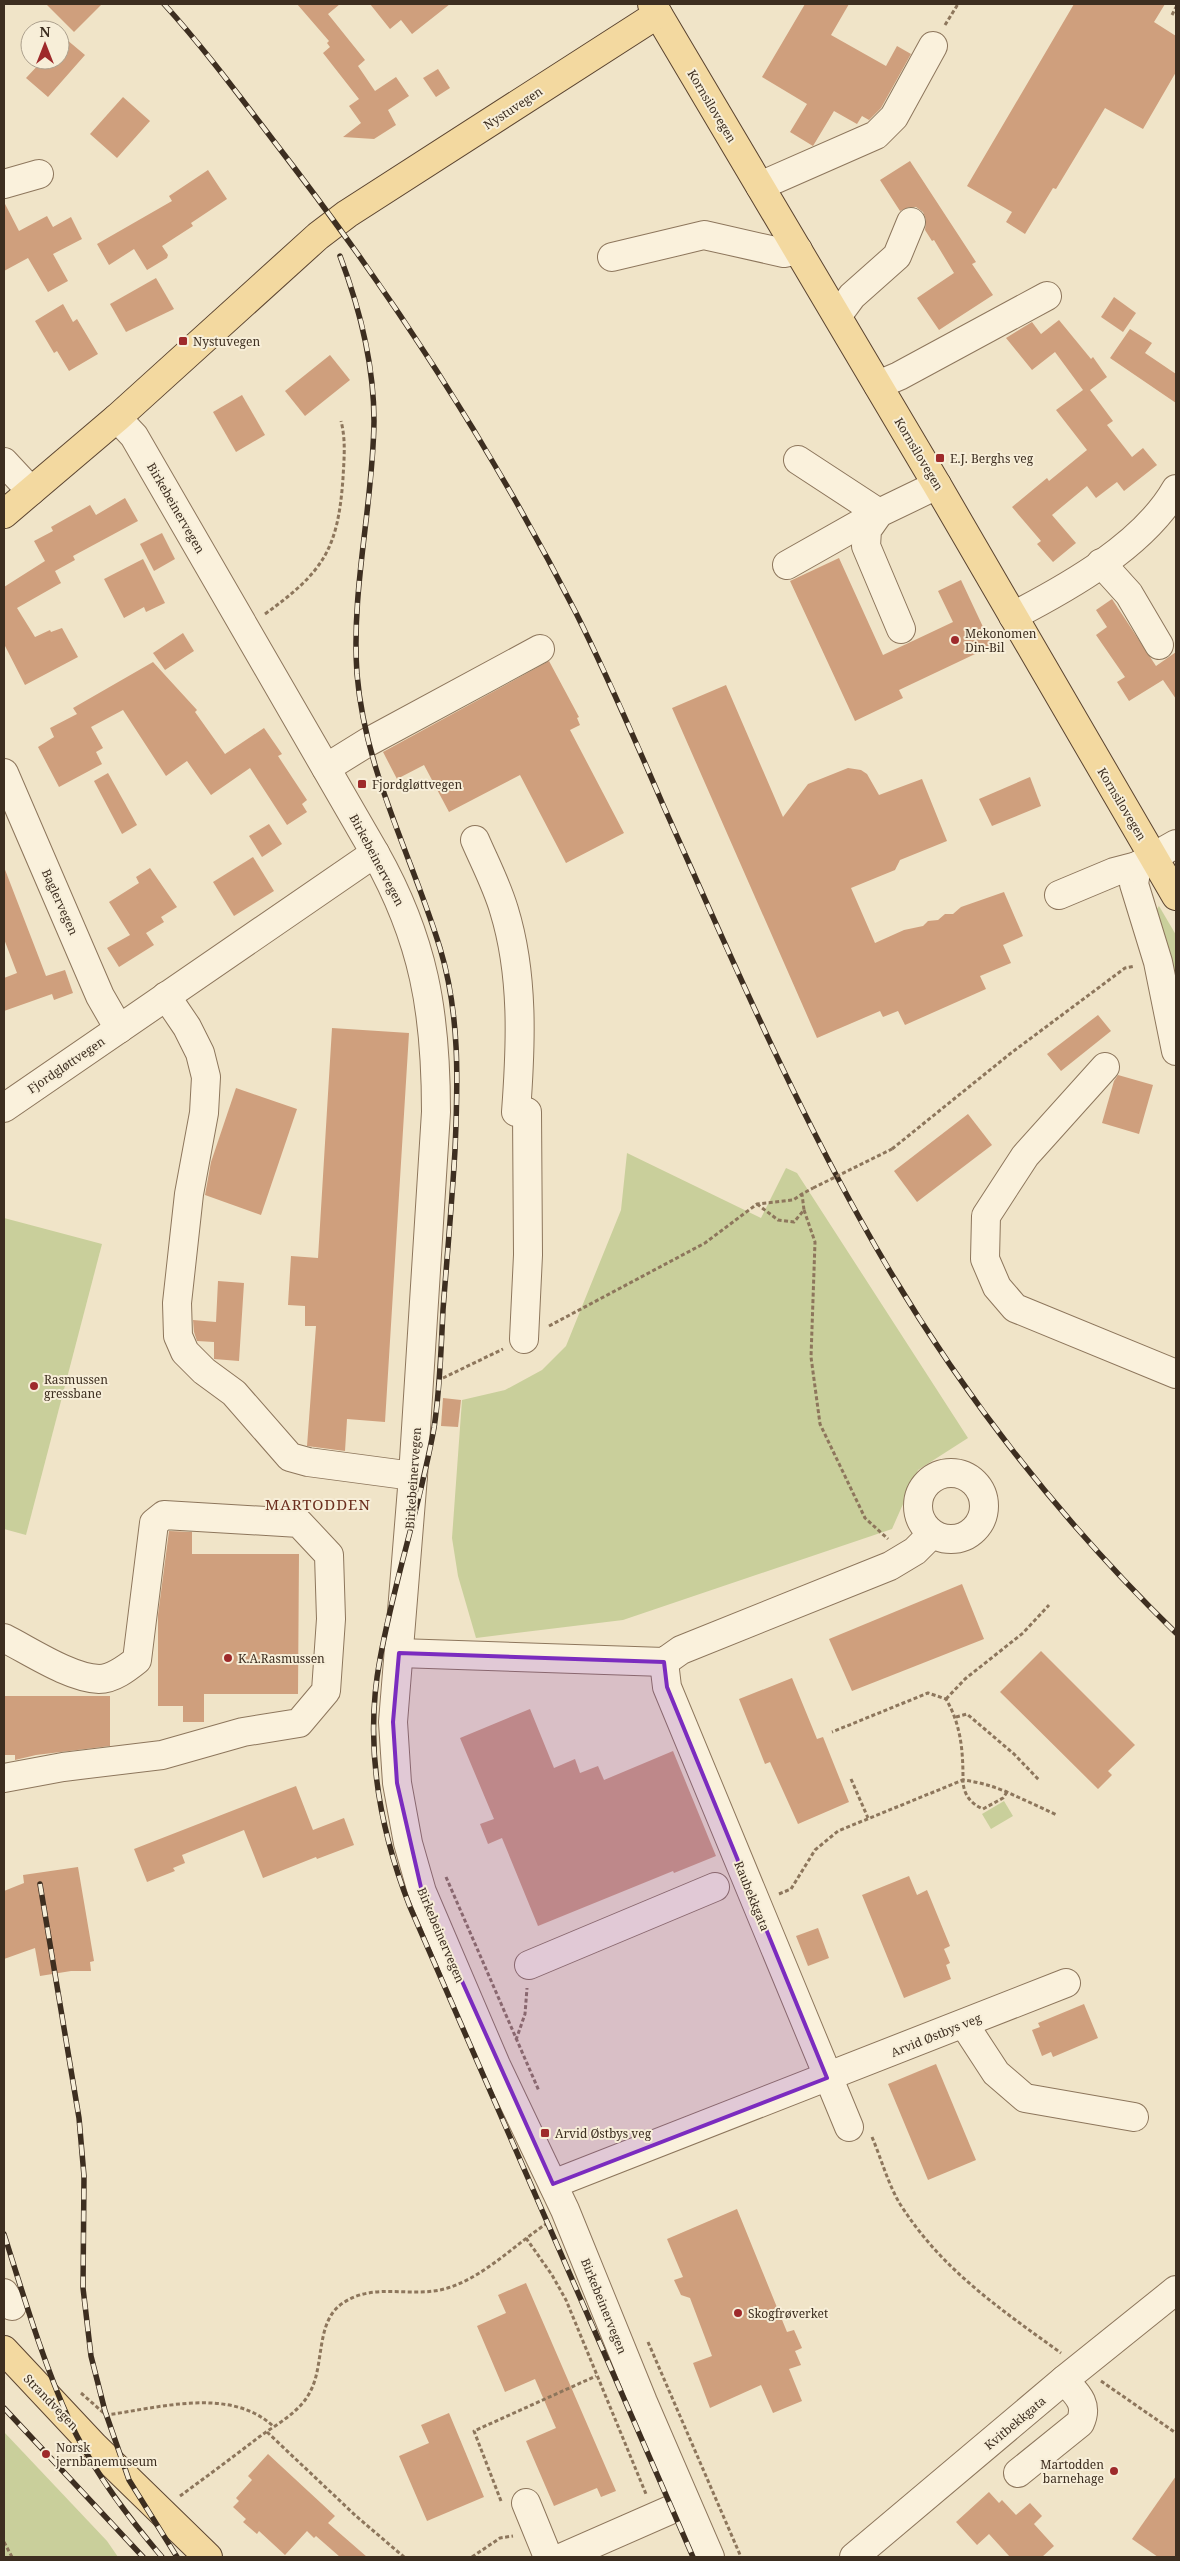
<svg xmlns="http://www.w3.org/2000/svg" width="1180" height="2561" viewBox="0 0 1180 2561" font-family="'Noto Serif',serif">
<rect width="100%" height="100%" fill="#f0e4c8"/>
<g fill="#c9cf9b">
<path d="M 1159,906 L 1176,935 L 1176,1004 L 1155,912 Z"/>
<path d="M 627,1153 L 761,1218 L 786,1168 L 797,1173 L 968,1438 L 918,1470 L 892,1529 L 623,1620 L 476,1638 L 458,1576 L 452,1538 L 462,1400 L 505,1390 L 542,1370 L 566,1346 L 621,1210 Z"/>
<path d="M 4,1218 L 102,1244 L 26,1535 L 4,1529 Z"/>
<path d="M 1004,1801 L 1013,1816 L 991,1829 L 982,1814 Z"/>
<path d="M 4,2432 L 107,2541 L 118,2557 L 4,2557 Z"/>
</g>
<g fill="#cf9f7d">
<path d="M 46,4 L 102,4 L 74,32 Z"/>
<path d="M 297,4 L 340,4 L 328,14 L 365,60 L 358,66 L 375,91 L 396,77 L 409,96 L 388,110 L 396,125 L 374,139 L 343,137 L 361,123 L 349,106 L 359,99 L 323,53 L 330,47 L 327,43 L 329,41 Z"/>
<path d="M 370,4 L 450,4 L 412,34 L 401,20 L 390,29 Z"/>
<path d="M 805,4 L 849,4 L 831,35 L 886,66 L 897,46 L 911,54 L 881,108 L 869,120 L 862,116 L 857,124 L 834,111 L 813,146 L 790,132 L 807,104 L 762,77 Z"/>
<path d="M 1074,4 L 1165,4 L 1154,22 L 1176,36 L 1176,72 L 1143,129 L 1105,108 L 1056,189 L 1053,188 L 1025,234 L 1006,222 L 1012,212 L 967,186 Z"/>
<path d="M 60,34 L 85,55 L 48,97 L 26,78 L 43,60 L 60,60 Z"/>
<path d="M 438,69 L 450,88 L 436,97 L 423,78 Z"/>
<path d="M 123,97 L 150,121 L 117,158 L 90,134 Z"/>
<path d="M 910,161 L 976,262 L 972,264 L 993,295 L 939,330 L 917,298 L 954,273 L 934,240 L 932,241 L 925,230 L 926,220 L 923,212 L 916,207 L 909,207 L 900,211 L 880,180 Z"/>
<path d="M 208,170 L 227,199 L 191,223 L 193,226 L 162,246 L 168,255 L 167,258 L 147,270 L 134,249 L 109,265 L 97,244 L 172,201 L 169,196 Z"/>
<path d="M 4,202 L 19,231 L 47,216 L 53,227 L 71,217 L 82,239 L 53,254 L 68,281 L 48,292 L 28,258 L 4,271 Z"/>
<path d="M 156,278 L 174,309 L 126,332 L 110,304 Z"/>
<path d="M 1114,297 L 1136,313 L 1123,332 L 1101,317 Z"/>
<path d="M 63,304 L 73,322 L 77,319 L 98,354 L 69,371 L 57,351 L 54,353 L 35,321 Z"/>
<path d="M 1059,320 L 1091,359 L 1093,357 L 1107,377 L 1090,390 L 1113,421 L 1107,425 L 1132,457 L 1143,448 L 1157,465 L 1124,491 L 1117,482 L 1096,498 L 1087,486 L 1052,515 L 1076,543 L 1053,562 L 1037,544 L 1041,541 L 1012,507 L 1047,478 L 1049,481 L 1087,450 L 1056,410 L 1083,390 L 1055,352 L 1032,370 L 1006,338 L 1032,322 L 1041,334 Z"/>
<path d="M 1130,329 L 1152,343 L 1145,353 L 1176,374 L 1176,403 L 1110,358 Z"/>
<path d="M 330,355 L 350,380 L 305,416 L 285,391 Z"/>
<path d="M 242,395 L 265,435 L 236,452 L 213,412 Z"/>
<path d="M 125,498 L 138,521 L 73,556 L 75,560 L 55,571 L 61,583 L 17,608 L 35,637 L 50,630 L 51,632 L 62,628 L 78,657 L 25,685 L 4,644 L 4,587 L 45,561 L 34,541 L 53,531 L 51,527 L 90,505 L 96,515 Z"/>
<path d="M 162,533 L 175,559 L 154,571 L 140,544 Z"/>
<path d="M 839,558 L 883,655 L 953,622 L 938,591 L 961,580 L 992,646 L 899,690 L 903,698 L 855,721 L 790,581 Z"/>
<path d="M 143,559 L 165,603 L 146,612 L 144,607 L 124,618 L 104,579 Z"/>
<path d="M 1112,599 L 1156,666 L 1176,652 L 1176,699 L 1163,680 L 1129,701 L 1117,682 L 1125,677 L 1096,635 L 1107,627 L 1096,610 Z"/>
<path d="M 183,633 L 194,651 L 165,670 L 153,653 Z"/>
<path d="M 549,661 L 579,717 L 577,718 L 580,725 L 570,730 L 624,833 L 566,863 L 520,775 L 449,812 L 424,765 L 397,779 L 383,752 Z"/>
<path d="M 153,662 L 197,710 L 195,712 L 225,754 L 264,728 L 282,754 L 278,756 L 307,800 L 302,804 L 307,812 L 287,825 L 250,768 L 211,795 L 187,761 L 166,776 L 123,710 L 91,727 L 103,748 L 96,752 L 102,764 L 59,787 L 38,747 L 54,737 L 50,728 L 77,714 L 73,708 Z"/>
<path d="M 726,685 L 783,817 L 808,784 L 848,768 L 861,770 L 867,774 L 879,795 L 922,779 L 947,841 L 900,860 L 895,870 L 851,888 L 875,943 L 904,930 L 923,926 L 928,921 L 938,920 L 945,914 L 953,914 L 961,907 L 1004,892 L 1023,936 L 1003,945 L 1011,963 L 980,976 L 986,989 L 905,1025 L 898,1011 L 883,1017 L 880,1011 L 817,1038 L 672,708 Z"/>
<path d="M 108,773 L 137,825 L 122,834 L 94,781 Z"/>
<path d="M 1030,777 L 1041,806 L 992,826 L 979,799 Z"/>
<path d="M 269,824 L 282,844 L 262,857 L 249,836 Z"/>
<path d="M 253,857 L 274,891 L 234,916 L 213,882 Z"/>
<path d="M 4,867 L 46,976 L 65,970 L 73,993 L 54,1000 L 52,994 L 4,1011 L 4,978 L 17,973 L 4,939 Z"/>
<path d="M 150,868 L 177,907 L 161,917 L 164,922 L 146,933 L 154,945 L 119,967 L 107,948 L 130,935 L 109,902 L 139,883 L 136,877 Z"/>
<path d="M 1098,1015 L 1111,1031 L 1061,1071 L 1047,1054 Z"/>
<path d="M 332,1028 L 409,1033 L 385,1422 L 347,1419 L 345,1451 L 307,1446 L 316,1326 L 305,1326 L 305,1306 L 288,1305 L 291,1256 L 318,1258 Z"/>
<path d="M 1118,1075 L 1153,1085 L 1139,1134 L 1102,1123 L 1114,1081 Z"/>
<path d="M 236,1088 L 297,1109 L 261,1215 L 205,1195 L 211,1162 Z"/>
<path d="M 968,1114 L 992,1145 L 917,1202 L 894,1171 Z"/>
<path d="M 218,1281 L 244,1283 L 239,1361 L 214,1359 L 214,1342 L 197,1341 L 194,1332 L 193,1320 L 216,1322 Z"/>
<path d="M 443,1398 L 461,1400 L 458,1427 L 441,1426 Z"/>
<path d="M 169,1531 L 192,1532 L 192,1554 L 299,1554 L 298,1694 L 204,1694 L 204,1722 L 183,1722 L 183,1706 L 158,1706 L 158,1615 Z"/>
<path d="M 962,1584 L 984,1639 L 852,1691 L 829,1639 Z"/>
<path d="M 1041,1651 L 1135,1745 L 1108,1771 L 1112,1775 L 1098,1789 L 1000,1692 Z"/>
<path d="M 792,1678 L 817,1739 L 823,1737 L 849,1802 L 798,1824 L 770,1762 L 765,1764 L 739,1699 Z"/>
<path d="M 4,1696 L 110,1696 L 110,1746 L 36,1755 L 15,1760 L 15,1755 L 4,1755 Z"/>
<path d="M 530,1709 L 554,1768 L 575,1759 L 580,1773 L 598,1766 L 604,1780 L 673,1751 L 716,1856 L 674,1873 L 673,1871 L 538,1926 L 502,1838 L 488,1844 L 480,1824 L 494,1819 L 460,1738 Z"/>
<path d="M 296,1786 L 313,1830 L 344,1818 L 354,1845 L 317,1859 L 316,1857 L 263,1878 L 244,1830 L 182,1855 L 185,1863 L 173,1868 L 175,1871 L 147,1882 L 134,1849 Z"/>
<path d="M 78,1867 L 94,1961 L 90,1962 L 91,1971 L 71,1971 L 40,1976 L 35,1948 L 4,1959 L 4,1891 L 24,1883 L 23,1875 Z"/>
<path d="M 909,1876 L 917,1895 L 927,1890 L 950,1946 L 944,1949 L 950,1963 L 946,1965 L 951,1979 L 904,1998 L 862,1895 Z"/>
<path d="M 818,1928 L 829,1958 L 808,1966 L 796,1936 Z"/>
<path d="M 1084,2004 L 1098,2038 L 1053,2057 L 1051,2052 L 1042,2056 L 1032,2030 L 1040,2027 L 1038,2023 Z"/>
<path d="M 936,2064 L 976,2160 L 928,2180 L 888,2084 Z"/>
<path d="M 737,2209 L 787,2332 L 794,2330 L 802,2348 L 795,2351 L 801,2365 L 789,2369 L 802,2401 L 773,2413 L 761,2385 L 710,2408 L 693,2363 L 712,2356 L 690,2298 L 681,2295 L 674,2280 L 683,2277 L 667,2239 Z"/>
<path d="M 526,2283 L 616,2491 L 601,2497 L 597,2488 L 554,2506 L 526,2441 L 556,2428 L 535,2379 L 505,2392 L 477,2326 L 506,2313 L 498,2295 Z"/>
<path d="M 449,2413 L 484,2497 L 427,2521 L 399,2456 L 429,2443 L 421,2425 Z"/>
<path d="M 268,2454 L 335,2516 L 328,2523 L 367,2557 L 340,2557 L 316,2536 L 314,2538 L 307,2531 L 285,2555 L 259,2531 L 257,2534 L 243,2522 L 246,2519 L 233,2507 L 239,2501 L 236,2498 L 252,2480 L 248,2476 Z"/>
<path d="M 1176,2476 L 1176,2557 L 1158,2557 L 1132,2539 Z"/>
<path d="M 989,2492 L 999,2503 L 1002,2500 L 1016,2515 L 1030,2503 L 1042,2516 L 1034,2524 L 1054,2546 L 1042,2557 L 1010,2557 L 989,2534 L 977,2545 L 956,2522 Z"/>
</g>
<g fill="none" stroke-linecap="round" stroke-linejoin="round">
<defs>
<g id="minor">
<path d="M 4,184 L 39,174"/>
<path d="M 760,186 L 876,135 L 894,117 L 933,46"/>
<path d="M 612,257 L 704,235 L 784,253 L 798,250"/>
<path d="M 838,315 L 852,296 L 897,256 L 911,222"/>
<path d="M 878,385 L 899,376 L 1047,296"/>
<path d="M 117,418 L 134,436 L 375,853 C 424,940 436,1012 436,1112 L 413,1476 L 393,1722 L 397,1783 L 408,1843 L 422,1892 L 496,2065 L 565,2210 L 643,2402 L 710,2557"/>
<path d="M 4,462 L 31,491"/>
<path d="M 1101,563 L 1129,594 L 1159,645"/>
<path d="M 787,565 L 879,513 L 798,460"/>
<path d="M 1013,616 C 1069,587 1144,545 1176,489"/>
<path d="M 901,629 L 866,546 L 867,530 L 879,513 L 937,485"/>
<path d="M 326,768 L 368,742 L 540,649"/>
<path d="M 4,773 L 100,996 L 119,1029"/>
<path d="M 475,840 C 485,863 497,886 504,910 C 524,975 521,1045 516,1112"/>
<path d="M 1176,844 L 1137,866 L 1134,884 L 1158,962 L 1176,1051"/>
<path d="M 1059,895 L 1114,872 L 1137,866"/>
<path d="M 166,996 L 187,1027 L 200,1053 L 206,1077 L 204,1113 L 189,1194 L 177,1303 L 178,1336 L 185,1352 L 204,1371 L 234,1393 L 290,1457 L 308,1462 L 413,1476"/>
<path d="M 1105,1067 L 1025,1156 L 986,1216 L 985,1259 L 997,1287 L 1015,1308 L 1176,1374"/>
<path d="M 4,1108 L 375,853"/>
<path d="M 524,1339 L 528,1255 L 527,1112"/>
<circle cx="951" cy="1506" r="33"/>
<path d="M 4,1638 C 30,1651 70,1678 99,1679 C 113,1679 127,1668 137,1660 L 154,1523 L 164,1515 L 299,1523 L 329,1555 L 331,1619 L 326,1691 L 299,1723 L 243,1732 L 162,1755 L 63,1767 L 4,1778"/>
<path d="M 399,1653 L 664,1662 L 681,1650 L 890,1566 L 915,1551 L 932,1534"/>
<path d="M 664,1662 L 667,1687 L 849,2127"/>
<path d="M 529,1965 L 715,1887"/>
<path d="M 964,2024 L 996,2073 L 1025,2098 L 1134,2117"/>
<path d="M 553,2184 L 1066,1983"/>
<path d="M 4,2293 L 12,2306"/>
<path d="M 1018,2473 L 1080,2423 C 1089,2404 1077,2394 1064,2380"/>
<path d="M 526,2503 L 548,2557"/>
<path d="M 563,2557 L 686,2503"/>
<path d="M 854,2557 L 1064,2380 L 1176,2290"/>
</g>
<g id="major">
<path d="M 652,4 L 937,485 L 1176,896"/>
<path d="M 4,514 L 117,418 L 318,236 L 347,214 L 658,14"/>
<path d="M 4,2350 L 94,2446 L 208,2557"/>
</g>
</defs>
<use href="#minor" stroke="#8d765c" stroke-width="30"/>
<use href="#major" stroke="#5b4430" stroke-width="30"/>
<g stroke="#8d765c" stroke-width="3" stroke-dasharray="4 2.5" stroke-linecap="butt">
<path d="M 1172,15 L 1176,7"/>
<path d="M 945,25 L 958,4"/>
<path d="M 265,614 C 323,572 338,550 343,478 C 344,459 346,440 341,421"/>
<path d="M 892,1149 L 1011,1053 L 1125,968 L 1135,966"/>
<path d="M 757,1204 L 778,1220 L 794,1222 L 804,1210 L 802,1194 L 813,1188"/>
<path d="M 804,1210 L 815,1242 L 811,1357 L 820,1424 L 865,1518 L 888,1539"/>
<path d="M 549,1326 L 705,1243 L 757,1204 L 793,1200 L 802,1194"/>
<path d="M 443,1378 L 503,1349"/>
<path d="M 946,1699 L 965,1679 L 1023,1633 L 1049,1605"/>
<path d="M 956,1717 L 967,1714 L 1014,1754 L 1039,1780"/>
<path d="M 851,1779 L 868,1818"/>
<path d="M 1007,1792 L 1003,1798 L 983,1809 C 971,1804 963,1794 963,1780 C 979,1782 992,1786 1007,1792 L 1057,1815"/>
<path d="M 446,1877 L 539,2091"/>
<path d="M 779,1894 L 791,1889 L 815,1850 L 838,1831 L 963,1780 C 963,1750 961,1725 946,1699 L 928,1693 L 832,1732"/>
<path d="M 516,2040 L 525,2014 L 527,1988"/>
<path d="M 872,2137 C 881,2158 888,2184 900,2204 C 942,2270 999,2308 1061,2353"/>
<path d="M 526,2238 L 552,2275 L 566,2300 L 646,2494"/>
<path d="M 648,2342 L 741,2557"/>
<path d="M 1101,2381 L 1176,2433"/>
<path d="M 81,2393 L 106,2415 C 159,2408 231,2386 274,2427"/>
<path d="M 267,2432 L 356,2516 L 404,2557"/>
<path d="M 180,2496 C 206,2477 233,2457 259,2437 C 277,2424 300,2412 310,2392 C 325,2365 315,2321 343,2303 C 374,2282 410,2298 444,2289 C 482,2279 513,2246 546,2224"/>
<path d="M 501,2501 L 474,2431 L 596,2376"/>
<path d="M 4,2542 L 12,2557"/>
<path d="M 472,2557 L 500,2538 L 513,2536"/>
</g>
<use href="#minor" stroke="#faf1dc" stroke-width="28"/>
<use href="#major" stroke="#f3d9a0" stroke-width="28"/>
<defs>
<g id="rail">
<path d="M 164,4 C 203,47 238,94 273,140 C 388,288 491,446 576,613 C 608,677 636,742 664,807 C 726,946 786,1086 860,1219 C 944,1371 1052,1512 1176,1633"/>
<path d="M 340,256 C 360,309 374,364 374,421 C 373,506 351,589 357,674 C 365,772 412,856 440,948 C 460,1014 458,1082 455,1150 C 452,1203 447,1257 443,1310 C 441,1349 440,1390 434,1428 C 420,1506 394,1581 380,1659 C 364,1744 379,1828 410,1907 L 693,2557"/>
<path d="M 40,1884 L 79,2118 L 84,2176 L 83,2288 L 91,2356 L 105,2411 L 129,2480 L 177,2557"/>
<path d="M 4,2234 C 24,2297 43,2362 70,2422 C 93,2471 127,2516 162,2557"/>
<path d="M 4,2408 L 143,2557"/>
</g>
</defs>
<use href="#rail" stroke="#3d2e20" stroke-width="5.5"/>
<use href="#rail" stroke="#f7eed8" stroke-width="4" stroke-dasharray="11" stroke-linecap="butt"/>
<path stroke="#8d765c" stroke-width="3" stroke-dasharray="4 2.5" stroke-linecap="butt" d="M 813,1188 L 892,1149"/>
</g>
<path fill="#7b2cbf" fill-opacity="0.2" stroke="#7b2cbf" stroke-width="4" stroke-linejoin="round" d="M 399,1653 L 664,1662 L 667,1687 L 827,2078 L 553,2184 L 422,1892 L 397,1783 L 393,1722 Z"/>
<g fill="#9e2a2b" stroke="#f7eed8" stroke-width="2">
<rect x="178" y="336" width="10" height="10" rx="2.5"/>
<rect x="935" y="453" width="10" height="10" rx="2.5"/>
<circle cx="955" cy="640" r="5"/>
<rect x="357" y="779" width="10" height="10" rx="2.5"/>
<circle cx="34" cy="1386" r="5"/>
<circle cx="228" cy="1658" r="5"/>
<rect x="540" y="2128" width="10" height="10" rx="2.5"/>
<circle cx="738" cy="2313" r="5"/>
<circle cx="46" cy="2454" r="5"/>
<circle cx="1114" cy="2471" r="5"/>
</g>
<g text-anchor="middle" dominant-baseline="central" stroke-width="4" stroke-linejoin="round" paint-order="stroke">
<g font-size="12" fill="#3d2e20" stroke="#f7eed8">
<text transform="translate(712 106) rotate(59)">Kornsilovegen</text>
<text transform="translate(513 108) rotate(-33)">Nystuvegen</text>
<text transform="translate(919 454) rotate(59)">Kornsilovegen</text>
<text transform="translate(176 508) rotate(60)">Birkebeinervegen</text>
<text transform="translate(1122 804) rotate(59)">Kornsilovegen</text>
<text transform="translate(377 860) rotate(62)">Birkebeinervegen</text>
<text transform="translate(60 902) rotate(66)">Baglervegen</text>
<text transform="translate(66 1065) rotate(-34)">Fjordgløttvegen</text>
<text transform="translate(413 1478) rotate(-86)">Birkebeinervegen</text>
<text transform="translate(752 1896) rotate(68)">Raubekkgata</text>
<text transform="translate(441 1935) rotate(67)">Birkebeinervegen</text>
<text transform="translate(936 2035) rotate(-22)">Arvid Østbys veg</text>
<text transform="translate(604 2306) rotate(68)">Birkebeinervegen</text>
<text transform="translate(51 2402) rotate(46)">Strandvegen</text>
<text transform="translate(1015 2423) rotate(-40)">Kvitbekkgata</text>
</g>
<g font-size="12" fill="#3d2e20" stroke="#f7eed8" text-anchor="start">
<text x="193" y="341">Nystuvegen</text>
<text x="950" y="458">E.J. Berghs veg</text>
<text x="965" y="633">Mekonomen<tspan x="965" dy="14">Din-Bil</tspan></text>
<text x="372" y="784">Fjordgløttvegen</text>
<text x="44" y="1379">Rasmussen<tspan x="44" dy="14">gressbane</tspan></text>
<text x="238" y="1658">K.A.Rasmussen</text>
<text x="555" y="2133">Arvid Østbys veg</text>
<text x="748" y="2313">Skogfrøverket</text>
<text x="56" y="2447">Norsk<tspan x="56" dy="14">jernbanemuseum</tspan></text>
<text x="1104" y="2464" text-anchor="end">Martodden<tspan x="1104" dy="14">barnehage</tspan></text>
</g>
<g font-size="15" letter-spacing="1" fill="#6b2e1e" stroke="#f7eed8">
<text x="318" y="1504">MARTODDEN</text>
</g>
</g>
<rect width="1180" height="2561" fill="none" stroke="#3d2e20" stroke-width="10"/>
<g transform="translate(45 45)"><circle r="24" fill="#f7eed8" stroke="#ada18e"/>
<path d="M0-4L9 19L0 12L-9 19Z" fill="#9e2a2b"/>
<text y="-8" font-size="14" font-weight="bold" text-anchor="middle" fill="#3d2e20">N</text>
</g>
</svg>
